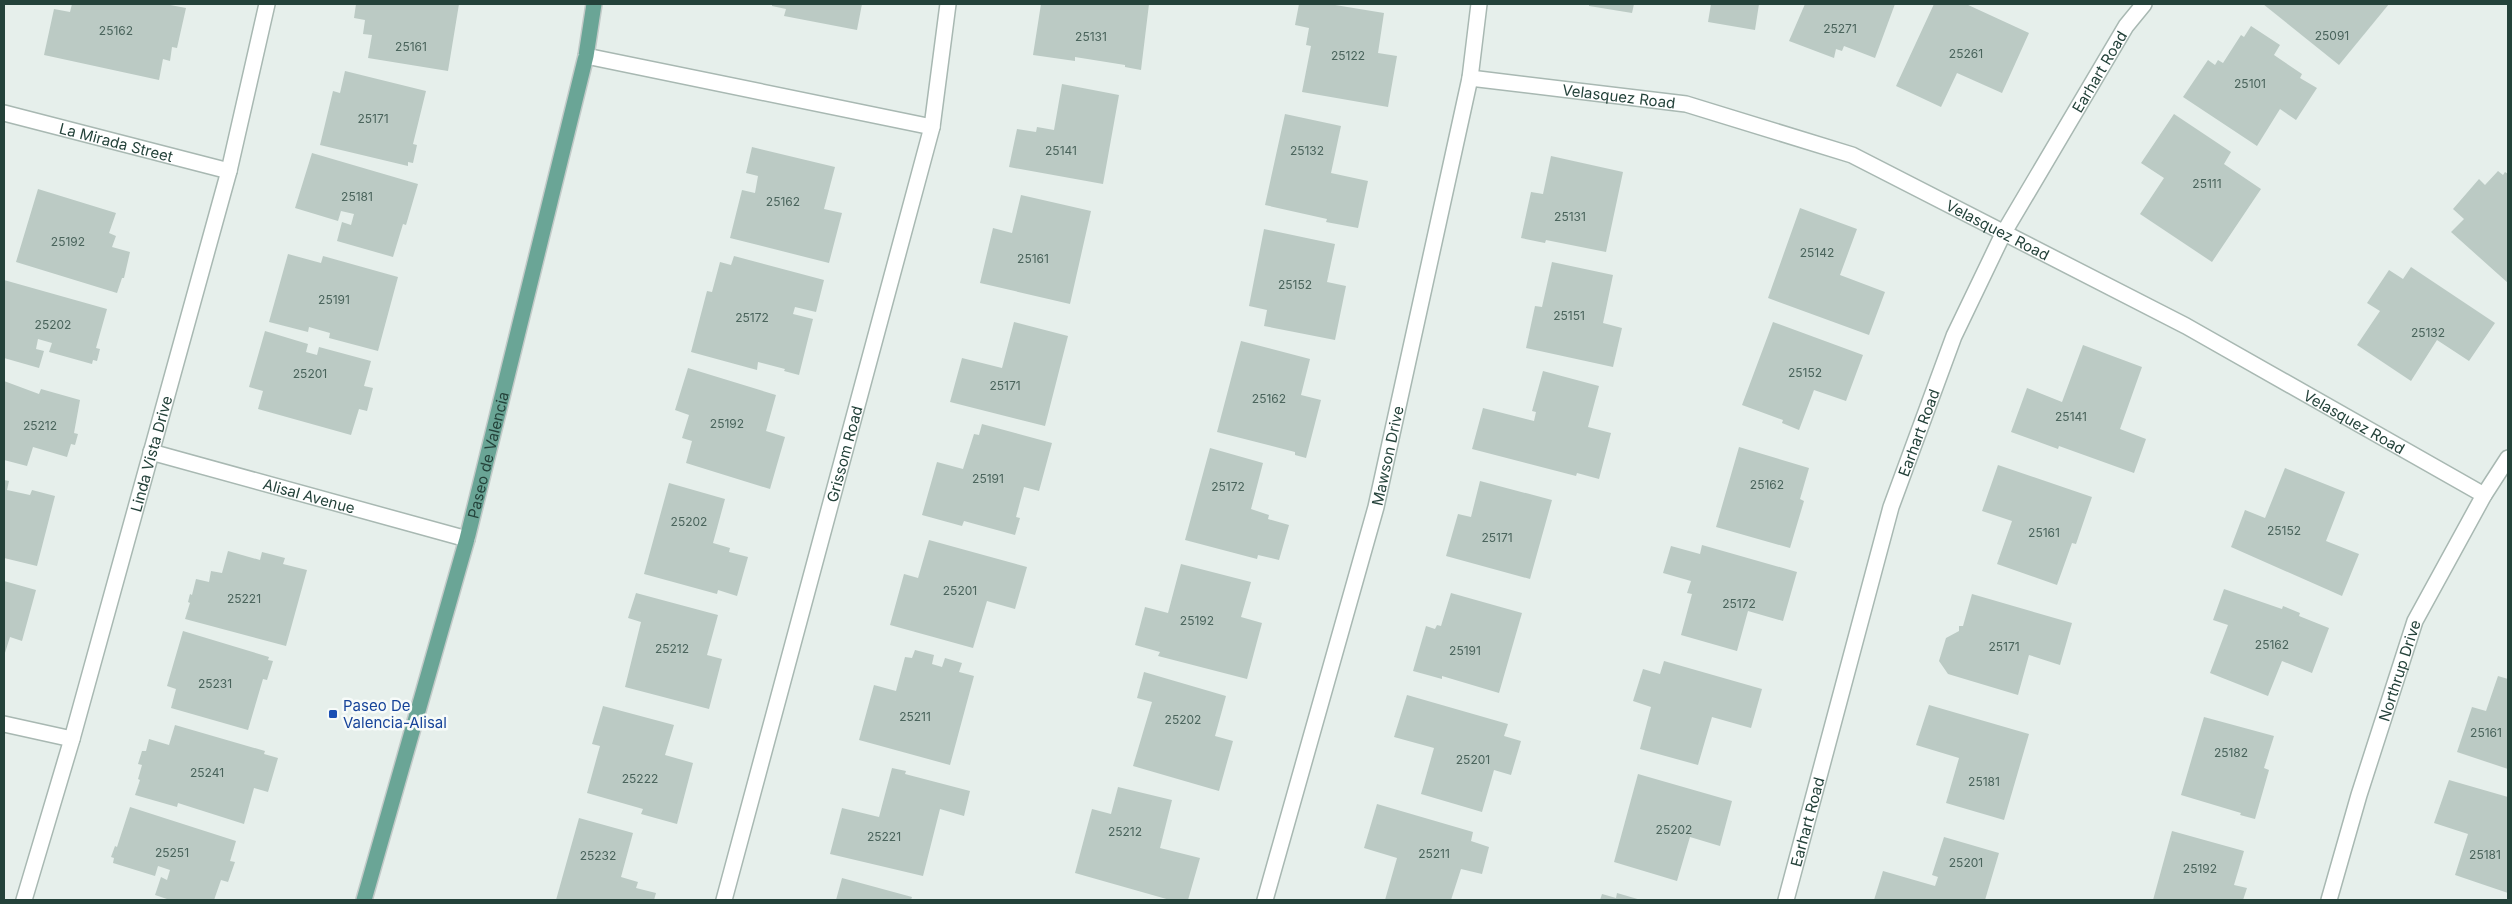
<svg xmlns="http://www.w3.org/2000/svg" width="2512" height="904" viewBox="0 0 2512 904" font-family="Inter,sans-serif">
<rect width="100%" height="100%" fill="#e6efeb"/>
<g fill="#bbcac4">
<path d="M 72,4 L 165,4 L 186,8 L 177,48 L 172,47 L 170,61 L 163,59 L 159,80 L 44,55 L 54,9 L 70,12 Z"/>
<path d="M 356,4 L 459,4 L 448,71 L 368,58 L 372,35 L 363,34 L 365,20 L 354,18 Z"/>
<path d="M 772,4 L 862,4 L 857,30 L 784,16 L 786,9 L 772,6 Z"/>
<path d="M 1041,4 L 1149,4 L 1141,70 L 1125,67 L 1125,65 L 1075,57 L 1075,61 L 1033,55 Z"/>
<path d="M 1299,4 L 1329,4 L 1384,13 L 1378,53 L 1397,56 L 1388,107 L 1302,92 L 1311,46 L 1306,45 L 1309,28 L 1295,25 Z"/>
<path d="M 1589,4 L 1634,4 L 1632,13 L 1589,6 Z"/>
<path d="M 1711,4 L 1759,4 L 1755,30 L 1708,22 Z"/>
<path d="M 1805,4 L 1895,4 L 1875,58 L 1844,46 L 1842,51 L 1836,49 L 1834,58 L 1789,41 Z"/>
<path d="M 1934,4 L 1966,4 L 2029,33 L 2002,93 L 1957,73 L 1941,107 L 1896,86 Z"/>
<path d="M 2263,4 L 2389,4 L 2339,65 Z"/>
<path d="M 2251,26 L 2280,45 L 2274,55 L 2302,74 L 2300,78 L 2317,88 L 2296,120 L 2280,109 L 2257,146 L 2183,97 L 2208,60 L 2215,65 L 2218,60 L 2223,63 L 2241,35 L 2244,37 Z"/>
<path d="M 345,71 L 426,91 L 413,144 L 417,145 L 413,163 L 408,162 L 408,166 L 320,145 L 333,91 L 340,93 Z"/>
<path d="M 1062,84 L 1119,95 L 1103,184 L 1009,167 L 1017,129 L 1036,132 L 1037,127 L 1054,130 Z"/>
<path d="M 1285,114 L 1341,126 L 1331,173 L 1368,181 L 1358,228 L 1326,222 L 1327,219 L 1265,205 Z"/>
<path d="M 2174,114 L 2231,152 L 2224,164 L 2261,189 L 2212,262 L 2140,214 L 2164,178 L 2141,163 Z"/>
<path d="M 752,147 L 835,167 L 824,209 L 842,213 L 829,263 L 730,238 L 742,190 L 755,193 L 758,176 L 746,173 Z"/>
<path d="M 312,153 L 418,184 L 406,225 L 403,224 L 393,257 L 337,241 L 342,222 L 351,225 L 354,214 L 341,211 L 338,221 L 295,208 Z"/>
<path d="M 1551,156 L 1623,172 L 1606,252 L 1546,240 L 1545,243 L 1521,238 L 1531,192 L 1543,194 Z"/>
<path d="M 2498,171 L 2503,175 L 2505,172 L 2508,174 L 2508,283 L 2451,232 L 2464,219 L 2453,209 L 2479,179 L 2485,185 Z"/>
<path d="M 38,189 L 116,213 L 109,233 L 116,236 L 112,247 L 130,252 L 124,278 L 122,278 L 117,293 L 16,262 Z"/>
<path d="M 1021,195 L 1091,211 L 1070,304 L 980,283 L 993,228 L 1012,233 Z"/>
<path d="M 1800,208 L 1857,229 L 1840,275 L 1885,292 L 1869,335 L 1768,298 Z"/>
<path d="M 1264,229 L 1335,244 L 1327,282 L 1346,286 L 1335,340 L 1264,326 L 1267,310 L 1249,306 Z"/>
<path d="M 288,254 L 321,263 L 323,256 L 398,277 L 378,351 L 329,338 L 330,333 L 309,327 L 308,332 L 269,322 Z"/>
<path d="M 734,256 L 824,280 L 816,312 L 795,307 L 793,314 L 813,319 L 799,375 L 784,371 L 785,369 L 758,362 L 757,370 L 691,352 L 707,291 L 712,292 L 720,262 L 731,265 Z"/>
<path d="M 1552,262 L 1613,275 L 1603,323 L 1622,328 L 1613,367 L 1526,348 L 1535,306 L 1542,307 Z"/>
<path d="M 2411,267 L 2495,323 L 2469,361 L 2437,340 L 2411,381 L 2357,345 L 2380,311 L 2367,303 L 2389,270 L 2403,279 Z"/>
<path d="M 4,280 L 107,309 L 96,348 L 100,349 L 97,361 L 93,360 L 92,364 L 49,352 L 52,343 L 38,339 L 36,349 L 44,351 L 39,368 L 4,358 Z"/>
<path d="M 1014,322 L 1068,336 L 1045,426 L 950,402 L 962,358 L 1002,368 Z"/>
<path d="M 1773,322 L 1863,355 L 1846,401 L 1814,390 L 1799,430 L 1782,423 L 1783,420 L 1742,405 Z"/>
<path d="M 265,331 L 308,344 L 306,352 L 317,355 L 319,347 L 371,361 L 364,386 L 373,388 L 367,411 L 359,409 L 351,435 L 258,409 L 263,391 L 249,387 Z"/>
<path d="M 1241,341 L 1310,359 L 1301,395 L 1321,400 L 1306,458 L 1295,455 L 1295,452 L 1217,432 Z"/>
<path d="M 2083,345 L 2142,367 L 2120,429 L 2146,439 L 2134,473 L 2059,446 L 2058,449 L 2011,432 L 2027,388 L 2062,402 Z"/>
<path d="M 688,368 L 776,395 L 766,431 L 785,437 L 770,489 L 686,463 L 692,441 L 682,438 L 689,415 L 675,410 Z"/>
<path d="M 1543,371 L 1599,386 L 1588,427 L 1611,433 L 1599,479 L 1577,473 L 1576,476 L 1472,449 L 1483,408 L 1534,421 L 1536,412 L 1532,411 Z"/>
<path d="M 4,381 L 39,394 L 41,389 L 80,400 L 74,433 L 78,434 L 75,445 L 71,444 L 67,457 L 33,447 L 27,466 L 4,460 Z"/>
<path d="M 982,424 L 1052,443 L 1039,491 L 1024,487 L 1016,517 L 1020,518 L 1015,535 L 964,521 L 962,526 L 922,515 L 937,462 L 963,469 L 974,434 L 979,435 Z"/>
<path d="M 1739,447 L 1809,468 L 1800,499 L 1804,501 L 1790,548 L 1716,527 Z"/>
<path d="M 1210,448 L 1263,463 L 1251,509 L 1269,515 L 1268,519 L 1289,525 L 1279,560 L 1258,555 L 1257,559 L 1185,540 Z"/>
<path d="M 1998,465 L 2092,497 L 2076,544 L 2072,543 L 2057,585 L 1997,564 L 2012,521 L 1982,511 Z"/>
<path d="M 2285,468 L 2345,492 L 2326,541 L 2359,554 L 2342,596 L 2231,547 L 2245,510 L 2265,518 Z"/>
<path d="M 4,480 L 9,481 L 7,490 L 30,495 L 32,490 L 55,496 L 37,566 L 4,558 Z"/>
<path d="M 1480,481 L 1552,500 L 1530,579 L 1446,556 L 1458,514 L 1471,517 Z"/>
<path d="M 669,483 L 725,499 L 713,543 L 730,548 L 729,552 L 748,557 L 737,596 L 718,590 L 717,594 L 644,574 Z"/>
<path d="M 929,540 L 1027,567 L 1015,609 L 987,601 L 973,648 L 890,625 L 904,574 L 918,578 Z"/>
<path d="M 1702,545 L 1797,572 L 1783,621 L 1748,611 L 1737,651 L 1681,635 L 1692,594 L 1687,593 L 1691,581 L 1663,573 L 1671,546 L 1700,554 Z"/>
<path d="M 228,551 L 260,560 L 262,552 L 285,558 L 283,564 L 307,570 L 286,646 L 185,619 L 190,603 L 188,602 L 190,594 L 192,595 L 196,579 L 209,582 L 211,571 L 222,573 Z"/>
<path d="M 1181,564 L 1251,582 L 1241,617 L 1262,623 L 1247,679 L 1158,656 L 1160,652 L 1135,645 L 1145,607 L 1168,613 Z"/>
<path d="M 4,581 L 36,590 L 22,641 L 10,637 L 4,656 Z"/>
<path d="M 2224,589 L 2282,609 L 2283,606 L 2300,613 L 2299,616 L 2329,628 L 2312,673 L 2282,661 L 2268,696 L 2210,673 L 2228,625 L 2213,620 Z"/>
<path d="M 636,593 L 718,615 L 707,655 L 722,659 L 709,709 L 625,687 L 641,622 L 628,618 Z"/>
<path d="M 1451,593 L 1522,613 L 1499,693 L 1442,676 L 1442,679 L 1413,671 L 1426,626 L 1435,629 L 1437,625 L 1441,626 Z"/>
<path d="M 1972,594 L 2072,623 L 2060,665 L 2029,655 L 2018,695 L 1948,674 L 1939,661 L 1946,638 L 1959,631 L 1959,626 L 1963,626 Z"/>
<path d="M 183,631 L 269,657 L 268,660 L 273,661 L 267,680 L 263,679 L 248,730 L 171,708 L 176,689 L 167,686 Z"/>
<path d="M 915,650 L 934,655 L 932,664 L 942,667 L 945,658 L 962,663 L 959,672 L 974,676 L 950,765 L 859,740 L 874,685 L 896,691 L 905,657 L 912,658 Z"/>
<path d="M 1664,661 L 1762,689 L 1751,728 L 1712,717 L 1698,765 L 1640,749 L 1651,707 L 1633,701 L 1643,669 L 1660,674 Z"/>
<path d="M 1144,672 L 1226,696 L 1215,736 L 1233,741 L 1219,791 L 1133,766 L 1152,702 L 1137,698 Z"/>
<path d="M 2498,676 L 2508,679 L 2508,769 L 2457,752 L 2472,707 L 2486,711 Z"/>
<path d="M 1407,695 L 1508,724 L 1504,736 L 1521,741 L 1511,775 L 1494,770 L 1482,812 L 1421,794 L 1434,748 L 1394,737 Z"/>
<path d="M 1929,705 L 2029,734 L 2004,820 L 1946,803 L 1959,758 L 1916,745 Z"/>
<path d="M 603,706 L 674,725 L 665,755 L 693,763 L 677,824 L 641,814 L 643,809 L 587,793 L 600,746 L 592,744 Z"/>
<path d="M 2204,717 L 2274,736 L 2264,768 L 2269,770 L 2255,819 L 2240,815 L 2241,813 L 2181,795 Z"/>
<path d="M 175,725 L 265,751 L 264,754 L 278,758 L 268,792 L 254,788 L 244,824 L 178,803 L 177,807 L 135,795 L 140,780 L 138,779 L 142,765 L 138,764 L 142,751 L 146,751 L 149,739 L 169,745 Z"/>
<path d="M 892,768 L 906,771 L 905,774 L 970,791 L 964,816 L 940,809 L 923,876 L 830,854 L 842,808 L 879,817 Z"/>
<path d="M 1638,774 L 1732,801 L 1720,846 L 1690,837 L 1677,881 L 1614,862 Z"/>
<path d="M 2449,780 L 2508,797 L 2508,893 L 2455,875 L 2468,834 L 2434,823 Z"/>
<path d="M 1118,787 L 1172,800 L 1160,848 L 1200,858 L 1188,900 L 1170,900 L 1075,873 L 1092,809 L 1111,814 Z"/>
<path d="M 1377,804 L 1473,832 L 1471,841 L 1489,847 L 1482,874 L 1461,869 L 1451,900 L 1385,900 L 1397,858 L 1364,848 Z"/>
<path d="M 130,807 L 236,841 L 230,861 L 235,862 L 228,882 L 221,880 L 214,900 L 170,900 L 155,895 L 161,877 L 167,880 L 170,870 L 158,866 L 155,876 L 113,863 L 114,858 L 111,857 L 115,846 L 117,847 Z"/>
<path d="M 579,818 L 633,833 L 621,877 L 638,882 L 636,888 L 656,893 L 654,900 L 556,900 Z"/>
<path d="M 2172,831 L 2244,851 L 2234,885 L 2247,888 L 2243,900 L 2153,900 Z"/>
<path d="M 1944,837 L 1999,853 L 1985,900 L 1874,900 L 1883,871 L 1935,886 L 1938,877 L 1932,875 Z"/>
<path d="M 842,878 L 912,897 L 911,900 L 836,900 Z"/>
<path d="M 1617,893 L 1641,900 L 1600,900 L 1602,894 L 1616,898 Z"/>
</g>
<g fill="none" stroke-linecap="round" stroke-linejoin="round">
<defs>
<g id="minor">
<path d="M 586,56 L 932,127"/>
<path id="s1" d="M 1470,78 L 1686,104 L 1852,155 L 2186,326 L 2484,495"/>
<path id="s2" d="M 4,113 L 229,171"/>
<path id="s3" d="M 151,452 L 467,539"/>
<path d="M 4,724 L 72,739"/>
<path id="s4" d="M 24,900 L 72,739 L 229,171 L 267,4"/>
<path id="s5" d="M 724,900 L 932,127 L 948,4"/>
<path id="s6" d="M 1265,900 L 1376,507 L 1470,78 L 1479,4"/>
<path id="s7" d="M 1786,900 L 1891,507 L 1954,336 L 2003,234 L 2126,26 L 2144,4"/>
<path id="s8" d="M 2329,900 L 2359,795 L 2415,621 L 2484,495 L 2508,458"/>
</g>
<g id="major">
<path id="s9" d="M 364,900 L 467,539 L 586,56 L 594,4"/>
</g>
</defs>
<use href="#minor" stroke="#a8b8b2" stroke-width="18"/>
<use href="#major" stroke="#c2cac8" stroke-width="18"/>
<use href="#minor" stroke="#fff" stroke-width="15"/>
<use href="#major" stroke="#6aa596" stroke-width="15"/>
</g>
<rect fill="#1a4fb4" stroke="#f7fbf9" stroke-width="2" x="328" y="709" width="10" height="10" rx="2.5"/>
<g text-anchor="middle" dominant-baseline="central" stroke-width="5" stroke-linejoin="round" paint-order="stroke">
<g font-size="12" fill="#4a645c">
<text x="1840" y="28">25271</text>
<text x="116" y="30">25162</text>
<text x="2332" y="35">25091</text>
<text x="1091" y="36">25131</text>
<text x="411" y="46">25161</text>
<text x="1966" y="53">25261</text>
<text x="1348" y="55">25122</text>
<text x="2250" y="83">25101</text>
<text x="373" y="118">25171</text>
<text x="1061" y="150">25141</text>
<text x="1307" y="150">25132</text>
<text x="2207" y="183">25111</text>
<text x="357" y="196">25181</text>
<text x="783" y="201">25162</text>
<text x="1570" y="216">25131</text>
<text x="68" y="241">25192</text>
<text x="1817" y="252">25142</text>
<text x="1033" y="258">25161</text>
<text x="1295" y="284">25152</text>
<text x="334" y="299">25191</text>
<text x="1569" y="315">25151</text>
<text x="752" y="317">25172</text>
<text x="53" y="324">25202</text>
<text x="2428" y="332">25132</text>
<text x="1805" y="372">25152</text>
<text x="310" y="373">25201</text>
<text x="1005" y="385">25171</text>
<text x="1269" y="398">25162</text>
<text x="2071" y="416">25141</text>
<text x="727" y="423">25192</text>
<text x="40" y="425">25212</text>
<text x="988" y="478">25191</text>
<text x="1767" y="484">25162</text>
<text x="1228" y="486">25172</text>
<text x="689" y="521">25202</text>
<text x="2284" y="530">25152</text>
<text x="2044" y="532">25161</text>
<text x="1497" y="537">25171</text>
<text x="960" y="590">25201</text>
<text x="244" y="598">25221</text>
<text x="1739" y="603">25172</text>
<text x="1197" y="620">25192</text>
<text x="2272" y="644">25162</text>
<text x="2004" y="646">25171</text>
<text x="672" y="648">25212</text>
<text x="1465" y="650">25191</text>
<text x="215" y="683">25231</text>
<text x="915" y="716">25211</text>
<text x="1183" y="719">25202</text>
<text x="2486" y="732">25161</text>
<text x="2231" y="752">25182</text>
<text x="1473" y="759">25201</text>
<text x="207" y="772">25241</text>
<text x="640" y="778">25222</text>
<text x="1984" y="781">25181</text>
<text x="1674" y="829">25202</text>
<text x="1125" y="831">25212</text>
<text x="884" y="836">25221</text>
<text x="172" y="852">25251</text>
<text x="1434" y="853">25211</text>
<text x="2485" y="854">25181</text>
<text x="598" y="855">25232</text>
<text x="1966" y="862">25201</text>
<text x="2200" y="868">25192</text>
</g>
<g font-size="15" fill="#24423a" stroke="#f7fbf9">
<text stroke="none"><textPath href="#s7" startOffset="891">Earhart Road</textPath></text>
<text stroke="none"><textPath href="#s1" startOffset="150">Velasquez Road</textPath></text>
<text stroke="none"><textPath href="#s2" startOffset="116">La Mirada Street</textPath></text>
<text stroke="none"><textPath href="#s1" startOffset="555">Velasquez Road</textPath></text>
<text stroke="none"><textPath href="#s1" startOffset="960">Velasquez Road</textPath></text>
<text stroke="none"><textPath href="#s7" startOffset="486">Earhart Road</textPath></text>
<text stroke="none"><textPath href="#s4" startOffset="464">Linda Vista Drive</textPath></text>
<text stroke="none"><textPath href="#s9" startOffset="462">Paseo de Valencia</textPath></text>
<text stroke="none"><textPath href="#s5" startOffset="462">Grissom Road</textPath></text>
<text stroke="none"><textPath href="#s6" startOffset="461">Mawson Drive</textPath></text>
<text stroke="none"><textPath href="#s3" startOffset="164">Alisal Avenue</textPath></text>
<text stroke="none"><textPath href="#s8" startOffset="240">Northrup Drive</textPath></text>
<text stroke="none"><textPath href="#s7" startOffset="81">Earhart Road</textPath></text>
</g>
<g font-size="15" fill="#164399" stroke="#f7fbf9" text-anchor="start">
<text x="343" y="705">Paseo De<tspan x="343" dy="17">Valencia-Alisal</tspan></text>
</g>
</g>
<rect width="2512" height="904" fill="none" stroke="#24423a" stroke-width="10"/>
</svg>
